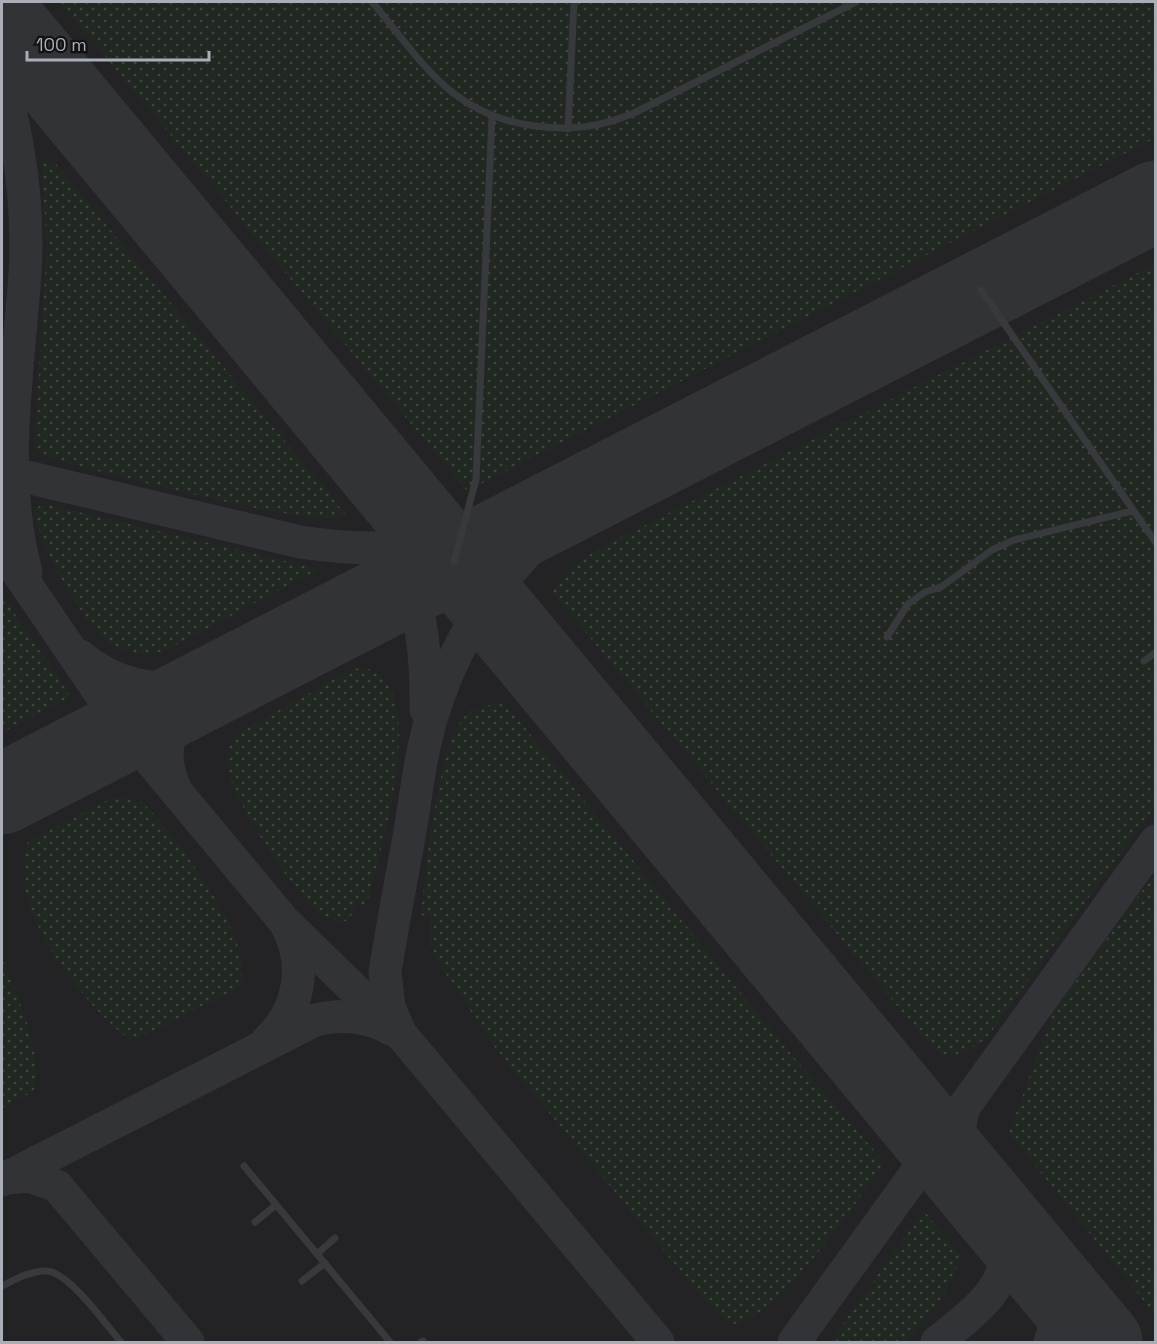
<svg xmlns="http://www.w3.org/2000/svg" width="1157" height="1344" viewBox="0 0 1157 1344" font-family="'Space Grotesk',sans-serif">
<defs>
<pattern id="grass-dots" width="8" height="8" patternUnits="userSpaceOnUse" patternTransform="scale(1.5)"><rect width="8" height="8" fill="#212822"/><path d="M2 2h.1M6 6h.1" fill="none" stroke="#3f4540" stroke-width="1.8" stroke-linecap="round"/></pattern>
</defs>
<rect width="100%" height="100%" fill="#171719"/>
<rect fill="#232326" x="2" y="2" width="1153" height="1340"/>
<g fill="url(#grass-dots)">
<path d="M 60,2 L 1155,2 L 1155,138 L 467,491 Z"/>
<path d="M 46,160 L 56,164 L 346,515 C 323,532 106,472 66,463 L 41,454 L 35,443 L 35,434 L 47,246 L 42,171 L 42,163 Z"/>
<path d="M 1155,264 L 1155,806 L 989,1035 C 975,1048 963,1055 944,1057 L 924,1038 L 552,592 L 572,568 L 595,551 Z"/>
<path d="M 40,505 L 53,506 L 319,569 L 163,652 C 145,655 130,655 114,645 C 85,628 38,545 35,511 Z"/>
<path d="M 2,595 L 71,697 L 2,732 Z"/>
<path d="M 365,668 C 434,686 379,852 368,899 L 363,905 L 357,903 L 349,920 L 342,922 C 336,920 329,919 324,916 C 296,899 229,795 226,762 C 226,750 230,741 239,733 L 352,669 Z"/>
<path d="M 498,703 L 508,707 L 784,1046 L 885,1163 C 861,1196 770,1329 729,1324 L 707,1303 L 494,1046 L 434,956 L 430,943 L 431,917 L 421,915 C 425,875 438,745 464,717 C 473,708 486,706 498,703 Z"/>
<path d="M 119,798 L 142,802 C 171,830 264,950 238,988 L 143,1036 L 129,1039 C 81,1003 3,904 28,841 L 110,799 Z"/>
<path d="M 1155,873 L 1155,1315 L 1009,1133 L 1053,1013 Z"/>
<path d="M 2,958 C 18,997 42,1048 34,1091 L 2,1108 Z"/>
<path d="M 924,1211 L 961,1256 C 951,1289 928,1319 903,1342 L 830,1342 Z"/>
</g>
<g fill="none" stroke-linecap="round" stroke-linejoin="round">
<g stroke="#323336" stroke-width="33">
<path d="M 2,80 C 20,143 29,208 25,274 C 18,372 0,476 26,572"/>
<path d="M 361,450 C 404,531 428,616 426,709"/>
<path d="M 2,471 L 300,542 C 381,554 456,549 533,521"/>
<path d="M 2,549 L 125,730 L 284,921 L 405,1039 L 658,1342"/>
<path d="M 80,656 C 134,700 187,692 246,668"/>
<path d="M 176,790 C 155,747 173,714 208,688"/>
<path d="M 399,1030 L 389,1007 L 385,972 C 392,927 401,882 409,837 C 416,797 420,755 432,716 C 464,611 533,529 627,473"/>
<path d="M 267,1041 C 300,1010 308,964 286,924"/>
<path d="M 963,1110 L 956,1146 L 965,1176"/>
<path d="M 7,1178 L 29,1176 L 57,1186 L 188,1342"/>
<path d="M 2,1180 L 315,1020 C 342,1014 366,1015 391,1029"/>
<path d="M 1045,1273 C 1057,1296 1060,1319 1050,1342"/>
<path d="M 794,1342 L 1156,841"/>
<path d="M 937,1342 C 987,1302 1027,1275 991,1207"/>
</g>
<g stroke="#323336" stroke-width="81">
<path d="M 2,18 L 1102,1342"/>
<path d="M 2,794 L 1156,201"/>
</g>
<g stroke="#38393d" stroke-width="7">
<path d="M 372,2 C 423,62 450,115 535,126 C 571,131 601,127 634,113 L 856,2"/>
<path d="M 568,129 L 574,2"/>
<path d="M 981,290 L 1156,543"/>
<path d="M 454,562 L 476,479 L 492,117"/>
<path d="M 887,637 L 908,604 L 925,592 L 941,587 L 992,550 L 1014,540 L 1132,511"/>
<path d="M 1144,661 L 1156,652"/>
<path d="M 244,1166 L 390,1342"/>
<path d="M 255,1222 L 276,1205"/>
<path d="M 317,1254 L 335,1238"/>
<path d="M 302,1281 L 325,1263"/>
<path d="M 2,1286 C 14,1280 32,1270 47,1271 C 70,1273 106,1325 121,1342"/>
<path d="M 421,1342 L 423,1341"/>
</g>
</g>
<rect width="1157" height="1344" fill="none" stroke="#aaaeb7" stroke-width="6"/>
<path d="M27 51v9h182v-9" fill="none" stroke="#aaaeb7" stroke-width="3"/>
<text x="36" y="51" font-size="18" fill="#aaaeb7" stroke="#121214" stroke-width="4.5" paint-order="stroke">100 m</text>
</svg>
